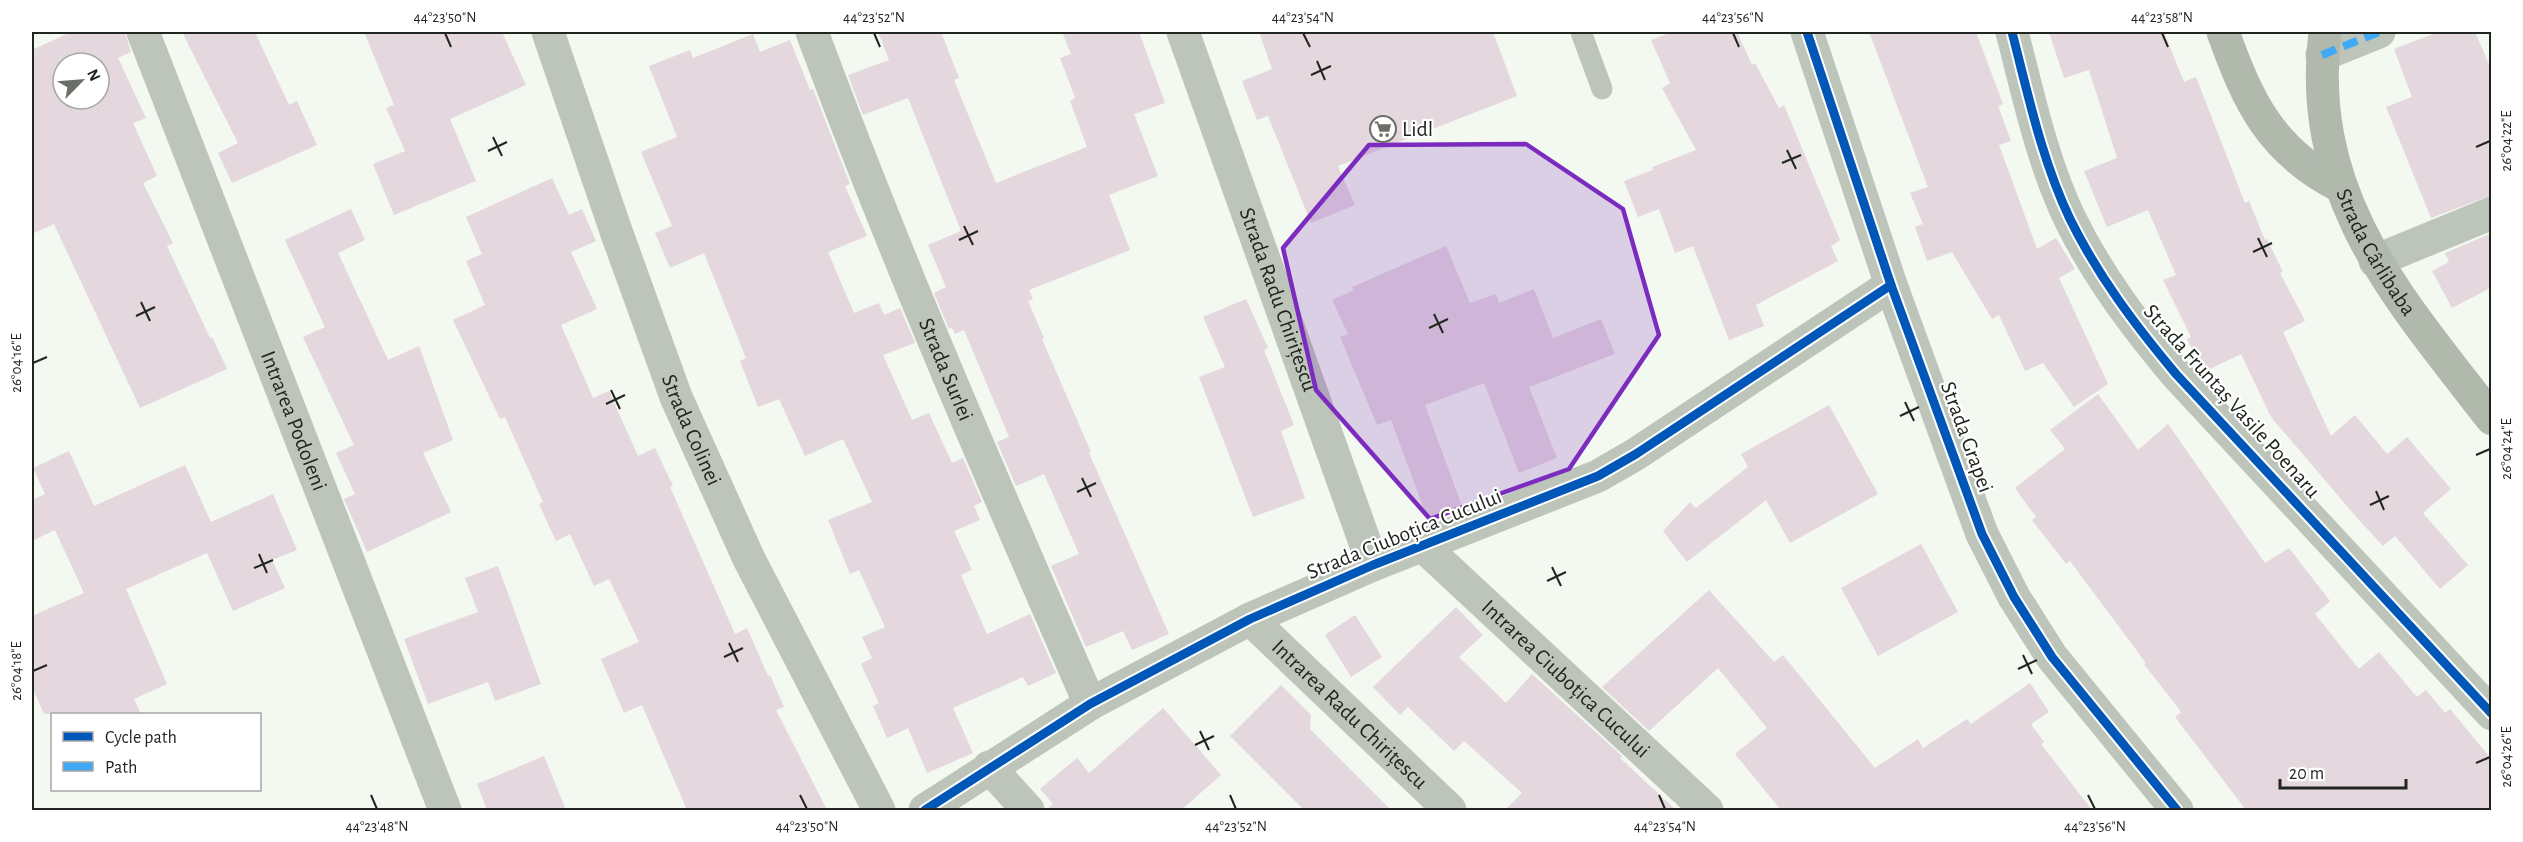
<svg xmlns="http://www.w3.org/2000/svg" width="2523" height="842" viewBox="0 0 2523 842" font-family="'Alegreya Sans',sans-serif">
<rect width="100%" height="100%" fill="#f3f8f0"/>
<g fill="#e4d7de" fill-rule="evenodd">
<path d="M 71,32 L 125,32 L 131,52 L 118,58 L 146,118 L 133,123 L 157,176 L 143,183 L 173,243 L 167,246 L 210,338 L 212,337 L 227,369 L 140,408 L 54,224 L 32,234 L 32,50 ZM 63,63 L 99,63 L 99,99 L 63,99 Z"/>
<path d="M 182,32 L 255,32 L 289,105 L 297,101 L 317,145 L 232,183 L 218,153 L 238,143 Z"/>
<path d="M 364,32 L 502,32 L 526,85 L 450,119 L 476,181 L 394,215 L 373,164 L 405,151 L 386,108 L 394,105 Z"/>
<path d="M 878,32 L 941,32 L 959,78 L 954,80 L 996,183 L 1087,147 L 1070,101 L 1075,98 L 1060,58 L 1071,54 L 1062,32 L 1139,32 L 1165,103 L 1134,114 L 1158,176 L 1109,195 L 1130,250 L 1029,290 L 1033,299 L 1028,301 L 1044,338 L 1042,339 L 1091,452 L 1089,453 L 1169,634 L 1132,650 L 1123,631 L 1086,647 L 1051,566 L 1079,554 L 1044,474 L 1016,486 L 997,442 L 1009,437 L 964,330 L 955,334 L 952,328 L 949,329 L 934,293 L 946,287 L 928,245 L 961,231 L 908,98 L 863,115 L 848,75 L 889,60 Z"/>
<path d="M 1259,32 L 1493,32 L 1517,96 L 1338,166 L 1355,205 L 1311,223 L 1268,116 L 1257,120 L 1242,81 L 1272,69 Z"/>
<path d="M 1672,32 L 1737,32 L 1752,65 L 1755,63 L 1779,108 L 1784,105 L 1840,240 L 1831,246 L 1838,261 L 1756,305 L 1764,326 L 1729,340 L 1693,246 L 1675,253 L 1659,209 L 1638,217 L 1624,181 L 1653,170 L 1652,167 L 1696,150 L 1662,88 L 1670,83 L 1651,40 Z"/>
<path d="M 1869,32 L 1976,32 L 2003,104 L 1998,106 L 2011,141 L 1999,145 L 2037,249 L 2056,238 L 2075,269 L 2059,278 L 2108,384 L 2074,407 L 2043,363 L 2025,371 L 1999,315 L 1992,319 L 1952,252 L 1927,261 L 1915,227 L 1923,224 L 1910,193 L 1928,187 Z"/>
<path d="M 2049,32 L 2164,32 L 2184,82 L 2196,77 L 2245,203 L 2249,201 L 2265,240 L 2267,239 L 2283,272 L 2280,273 L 2305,321 L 2283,332 L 2331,436 L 2355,415 L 2387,454 L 2407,437 L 2451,489 L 2423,513 L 2468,565 L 2440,589 L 2395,536 L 2383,546 L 2359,520 L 2271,417 L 2241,354 L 2204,372 L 2187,339 L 2191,337 L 2163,280 L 2176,275 L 2148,210 L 2107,227 L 2084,171 L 2117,158 L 2089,70 L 2064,78 Z"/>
<path d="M 2438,32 L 2475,32 L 2492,71 L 2492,195 L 2431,218 L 2386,107 L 2412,97 L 2394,49 Z"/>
<path d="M 753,34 L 760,52 L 790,40 L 810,90 L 813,89 L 850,184 L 845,186 L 867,236 L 828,252 L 854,313 L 879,303 L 884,315 L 900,308 L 915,343 L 883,355 L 912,420 L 929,413 L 952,463 L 963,458 L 982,502 L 974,506 L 980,520 L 954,531 L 972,570 L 961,575 L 987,634 L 1030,614 L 1056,673 L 1028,686 L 1023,677 L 953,708 L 973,753 L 927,773 L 908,728 L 887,738 L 873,706 L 879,703 L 861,664 L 872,658 L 862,637 L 885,627 L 859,570 L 850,574 L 828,520 L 872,502 L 843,439 L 805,456 L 779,399 L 758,407 L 740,361 L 746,358 L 704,253 L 670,268 L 655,233 L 672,226 L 641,152 L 677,137 L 649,66 L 690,50 L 693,58 Z"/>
<path d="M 552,178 L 569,215 L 582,209 L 596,241 L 571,252 L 597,309 L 561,325 L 593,398 L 609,391 L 638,456 L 655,448 L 673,486 L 670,487 L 735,634 L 747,628 L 768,676 L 770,675 L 784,707 L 776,710 L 827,810 L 687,810 L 642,705 L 624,713 L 601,659 L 639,642 L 609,579 L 594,586 L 570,534 L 556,541 L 539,504 L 543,502 L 505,417 L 500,419 L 453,320 L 485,305 L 466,261 L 482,254 L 466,217 Z"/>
<path d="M 351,209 L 365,240 L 338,253 L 388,360 L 419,346 L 453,440 L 423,453 L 451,512 L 367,552 L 344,499 L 355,494 L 336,453 L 354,445 L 303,337 L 325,327 L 285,240 Z"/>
<path d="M 2492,233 L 2492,287 L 2452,308 L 2432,271 L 2449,262 L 2445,253 Z"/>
<path d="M 1446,246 L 1470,303 L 1496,294 L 1499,303 L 1534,289 L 1553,338 L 1601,319 L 1615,354 L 1529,387 L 1557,458 L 1519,473 L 1484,383 L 1425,405 L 1463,509 L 1429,523 L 1391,420 L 1377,425 L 1340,337 L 1348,334 L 1332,300 L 1354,290 L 1352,287 Z"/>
<path d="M 1246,299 L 1268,348 L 1264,350 L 1294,425 L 1281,431 L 1305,498 L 1253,517 L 1199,377 L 1225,367 L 1203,317 Z"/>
<path d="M 2098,394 L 2138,450 L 2168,424 L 2265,563 L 2289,548 L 2330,601 L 2315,614 L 2359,669 L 2379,652 L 2417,697 L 2426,690 L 2445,713 L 2450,709 L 2492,760 L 2492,810 L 2246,810 L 2175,717 L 2181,712 L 2144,664 L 2146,663 L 2070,561 L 2066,564 L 2032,520 L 2036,517 L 2015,488 L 2065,449 L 2050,430 Z"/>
<path d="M 1829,405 L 1878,494 L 1790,543 L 1766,500 L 1687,562 L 1663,531 L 1690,502 L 1696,508 L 1748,467 L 1741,454 Z"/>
<path d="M 69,451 L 94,506 L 185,465 L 211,522 L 273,494 L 297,550 L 272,560 L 285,588 L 233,611 L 207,553 L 126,589 L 167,684 L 134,699 L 141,714 L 44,714 L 32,687 L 32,616 L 84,593 L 55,530 L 32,541 L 32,500 L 45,494 L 33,468 Z"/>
<path d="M 1921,544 L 1958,612 L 1878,656 L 1841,588 Z"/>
<path d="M 498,566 L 541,684 L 495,701 L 488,682 L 428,704 L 404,639 L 478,612 L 465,578 Z"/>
<path d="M 1709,590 L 1774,662 L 1783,655 L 1875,768 L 1918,739 L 1923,748 L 1967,719 L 1971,724 L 2030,683 L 2049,712 L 2031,724 L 2044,742 L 2041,744 L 2092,810 L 1781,810 L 1735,754 L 1767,728 L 1718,668 L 1649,731 L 1602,687 Z"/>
<path d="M 1456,607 L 1483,635 L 1459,657 L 1506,703 L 1532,674 L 1622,756 L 1620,758 L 1676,810 L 1505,810 L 1522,793 L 1464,741 L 1454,751 L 1408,707 L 1400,715 L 1373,687 Z"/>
<path d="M 1355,615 L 1382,657 L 1351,677 L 1325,635 Z"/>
<path d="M 1281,685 L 1311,715 L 1310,729 L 1391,810 L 1304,810 L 1230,736 Z"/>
<path d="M 1163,708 L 1221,775 L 1181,810 L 1046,810 L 1053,804 L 1040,789 L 1077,758 L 1089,773 Z"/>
<path d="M 544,756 L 566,810 L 487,810 L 477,784 Z"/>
</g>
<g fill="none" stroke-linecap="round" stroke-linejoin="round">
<path stroke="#bdc4b9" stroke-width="21" d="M 1581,32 L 1602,89"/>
<g stroke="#bdc4b9" stroke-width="33">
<path id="s1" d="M 143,32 L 445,810"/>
<path id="s2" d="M 548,32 L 616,231 L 676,397 L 749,559 L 879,810"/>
<path id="s3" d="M 812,32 C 896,259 993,482 1090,704"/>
<path id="s4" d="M 1183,32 L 1373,565"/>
<path d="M 1807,32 L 1891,285 L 1982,534 L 2014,597 L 2052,657 L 2177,810"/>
<path d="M 2012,32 C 2028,94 2042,161 2070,219 C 2098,276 2135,325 2176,374 L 2492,714"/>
<path d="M 2322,55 L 2379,32"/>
<path d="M 2375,261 L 2492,213"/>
<path id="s5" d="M 1423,546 L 1707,810"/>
<path id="s6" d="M 1250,619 L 1450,810"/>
<path d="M 989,767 L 1028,810"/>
<path d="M 925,810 L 1090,704 L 1250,619 L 1373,565 L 1598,476 L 1636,454 L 1891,285"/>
</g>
<g stroke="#b1b9ad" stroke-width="33">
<path d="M 2223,32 C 2248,102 2271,151 2340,186"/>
<path id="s7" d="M 2325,32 C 2305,196 2399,299 2492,419"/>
</g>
<path stroke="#3fa9f5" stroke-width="8" stroke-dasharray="15 8" stroke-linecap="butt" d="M 2322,55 L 2379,32"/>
<defs>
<g id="cycleway">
<path d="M 1807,32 L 1891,285 L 1982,534 L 2014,597 L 2052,657 L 2177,810"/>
<path d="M 2012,32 C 2028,94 2042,161 2070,219 C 2098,276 2135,325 2176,374 L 2492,714"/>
<path d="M 925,810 L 1090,704 L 1250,619 L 1373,565 L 1598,476 L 1636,454 L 1891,285"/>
</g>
</defs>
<use href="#cycleway" stroke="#fff" stroke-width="13"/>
<use href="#cycleway" stroke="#0057b8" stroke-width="9"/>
</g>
<path fill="#7b2cbf" fill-opacity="0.2" stroke="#7b2cbf" stroke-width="4.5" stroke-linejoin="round" d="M 1526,144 L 1623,209 L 1659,335 L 1569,469 L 1430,519 L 1316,390 L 1283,248 L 1369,145 Z"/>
<path fill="none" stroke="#21251f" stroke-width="2" d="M 445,33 L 451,47M 874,33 L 880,47M 1303,33 L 1310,47M 1733,33 L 1739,47M 2162,33 L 2168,47M 1317,61 L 1325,80M 1311,75 L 1331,66M 493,137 L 502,156M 2476,147 L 2490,141M 1787,150 L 1796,169M 488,151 L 507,142M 1782,163 L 1801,155M 964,226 L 973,245M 2258,238 L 2267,257M 959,240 L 978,231M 2253,252 L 2272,243M 141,302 L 150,321M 1434,314 L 1443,333M 136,316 L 155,307M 1429,328 L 1448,319M 33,363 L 47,357M 611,390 L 620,409M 1905,402 L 1914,421M 606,404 L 625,395M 1900,416 L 1919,407M 2476,455 L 2490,449M 1082,478 L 1091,497M 2376,491 L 2384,510M 1077,492 L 1096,483M 2370,505 L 2389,496M 259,554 L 267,573M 1552,567 L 1561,586M 254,568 L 273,560M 1547,581 L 1566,572M 729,643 L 738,662M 2023,655 L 2032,674M 724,657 L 743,648M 2018,669 L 2037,660M 33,671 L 47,665M 1200,731 L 1209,750M 1195,745 L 1214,736M 2476,763 L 2490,757M 371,795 L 377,809M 800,795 L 807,809M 1230,795 L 1236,809M 1659,795 L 1665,809M 2088,795 L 2095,809"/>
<defs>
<symbol id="supermarket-ring" viewBox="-11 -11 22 22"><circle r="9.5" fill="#fff" stroke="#6a6f68" stroke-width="1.5"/><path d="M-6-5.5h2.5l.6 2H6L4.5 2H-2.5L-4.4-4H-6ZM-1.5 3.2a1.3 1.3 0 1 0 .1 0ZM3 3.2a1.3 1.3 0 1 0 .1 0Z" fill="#6a6f68"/></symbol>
</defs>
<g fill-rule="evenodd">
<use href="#supermarket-ring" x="1368" y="114" width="30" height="30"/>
</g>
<g text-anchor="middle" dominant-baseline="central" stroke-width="4.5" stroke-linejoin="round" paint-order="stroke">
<g font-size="22" fill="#21251f" stroke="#fff" text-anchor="start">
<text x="1402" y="129">Lidl</text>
</g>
<g font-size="22" fill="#21251f" stroke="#fff">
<text stroke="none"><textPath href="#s7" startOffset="231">Strada Cârlibaba</textPath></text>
<text stroke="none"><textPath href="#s4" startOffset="284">Strada Radu Chirițescu</textPath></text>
<text stroke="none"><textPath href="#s3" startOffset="363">Strada Surlei</textPath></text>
<text transform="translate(2232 401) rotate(48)">Strada Fruntaș Vasile Poenaru</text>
<text stroke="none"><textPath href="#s1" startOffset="417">Intrarea Podoleni</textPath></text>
<text stroke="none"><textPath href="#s2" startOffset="423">Strada Colinei</textPath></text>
<text transform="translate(1967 437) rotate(70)">Strada Grapei</text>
<text transform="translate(1404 534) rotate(-22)">Strada Ciuboțica Cucului</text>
<text stroke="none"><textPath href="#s5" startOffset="195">Intrarea Ciuboțica Cucului</textPath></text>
<text stroke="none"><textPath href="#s6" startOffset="138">Intrarea Radu Chirițescu</textPath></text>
</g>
</g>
<rect width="2523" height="842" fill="none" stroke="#ffffff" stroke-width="66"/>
<rect x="51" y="713" width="210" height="78" fill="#ffffff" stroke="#a6a8a5" stroke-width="1.5"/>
<rect x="63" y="732" width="30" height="9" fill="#0057b8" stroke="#a6a8a5" stroke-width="1.5"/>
<text x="105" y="743" font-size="18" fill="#21251f">Cycle path</text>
<rect x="63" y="762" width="30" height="9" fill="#3fa9f5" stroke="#a6a8a5" stroke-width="1.5"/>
<text x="105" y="773" font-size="18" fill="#21251f">Path</text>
<g transform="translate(81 81) rotate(65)"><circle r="28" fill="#ffffff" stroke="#a6a8a5" stroke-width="1.5"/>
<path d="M0-4.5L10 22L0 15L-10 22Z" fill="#6a6f68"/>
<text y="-9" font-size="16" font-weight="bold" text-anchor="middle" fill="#21251f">N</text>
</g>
<path d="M2280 779v9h126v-9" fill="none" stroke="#21251f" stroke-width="3"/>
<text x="2289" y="779" font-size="18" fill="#21251f" stroke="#ffffff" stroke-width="4.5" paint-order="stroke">20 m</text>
<rect x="33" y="33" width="2457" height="776" fill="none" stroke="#21251f" stroke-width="2"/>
<g font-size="15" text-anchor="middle" fill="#21251f">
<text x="445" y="22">44°23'50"N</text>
<text x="874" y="22">44°23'52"N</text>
<text x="1303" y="22">44°23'54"N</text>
<text x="1733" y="22">44°23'56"N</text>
<text x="2162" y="22">44°23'58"N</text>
<text transform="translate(2506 141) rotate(-90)" y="5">26°04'22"E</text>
<text transform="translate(16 363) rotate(-90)" y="5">26°04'16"E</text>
<text transform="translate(2506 449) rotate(-90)" y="5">26°04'24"E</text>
<text transform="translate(16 671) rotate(-90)" y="5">26°04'18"E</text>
<text transform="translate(2506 757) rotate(-90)" y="5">26°04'26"E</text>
<text x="377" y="831">44°23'48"N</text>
<text x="807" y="831">44°23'50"N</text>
<text x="1236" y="831">44°23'52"N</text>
<text x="1665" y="831">44°23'54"N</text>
<text x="2095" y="831">44°23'56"N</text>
</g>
</svg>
